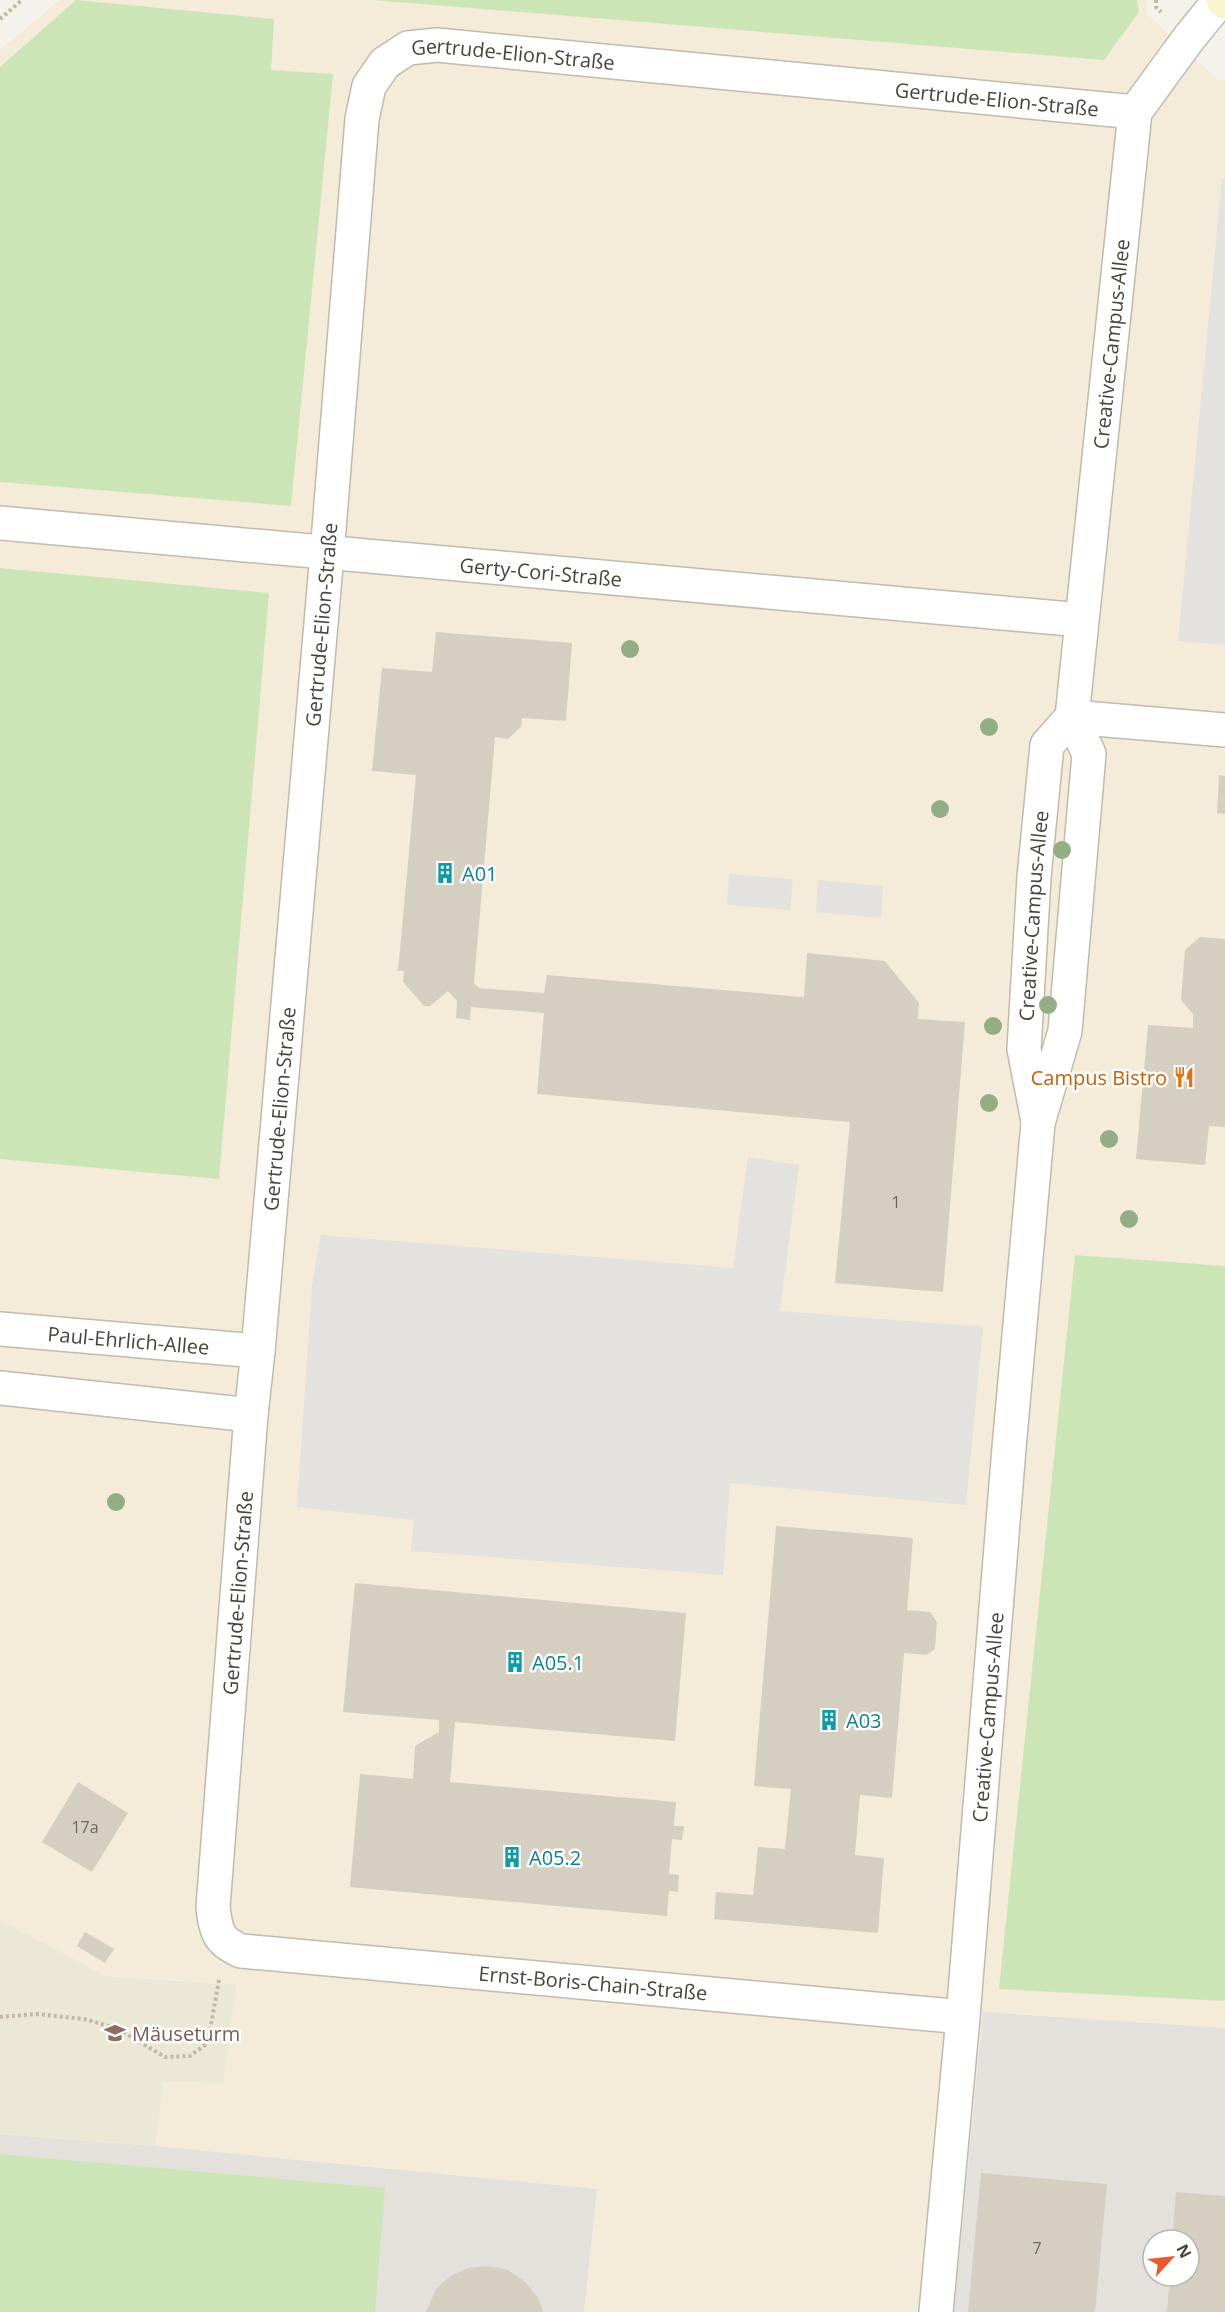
<svg xmlns="http://www.w3.org/2000/svg" width="1225" height="2312" viewBox="0 0 1225 2312" font-family="'Open Sans',sans-serif">
<rect width="100%" height="100%" fill="#f4f2eb"/>
<path fill="#f4ebd8" d="M 60,0 L 1146,0 L 1147,14 L 1219,81 L 1225,79 L 1225,2028 L 983,2012 L 954,2312 L 584,2312 L 597,2189 L 155,2146 L 164,2081 L 182,1980 L 106,1976 L 0,1920 L 0,50 Z"/>
<g fill="#e4e1dc" fill-rule="evenodd">
<path d="M 983,2012 L 1225,2028 L 1225,2312 L 954,2312 ZM 1153,2240 L 1189,2240 L 1189,2276 L 1153,2276 Z"/>
<path d="M 0,2134 L 155,2146 L 597,2189 L 584,2312 L 0,2312 Z"/>
</g>
<path fill="#ece8d6" d="M 0,1920 L 106,1976 L 236,1985 L 223,2083 L 164,2081 L 155,2146 L 0,2134 Z"/>
<g fill="#cce5b7">
<path d="M 76,0 L 274,19 L 271,70 L 333,74 L 291,506 L 0,482 L 0,67 Z"/>
<path d="M 374,0 L 1137,0 L 1139,12 L 1104,60 Z"/>
<path d="M 0,568 L 269,593 L 219,1179 L 0,1159 Z"/>
<path d="M 1075,1255 L 1225,1266 L 1225,2001 L 999,1989 Z"/>
<path d="M 0,2154 L 385,2188 L 375,2312 L 0,2312 Z"/>
</g>
<g fill="#e3e2df">
<path d="M 1222,178 L 1225,179 L 1225,645 L 1178,641 Z"/>
<path d="M 729,874 L 793,879 L 790,910 L 727,905 Z"/>
<path d="M 818,880 L 883,886 L 881,918 L 816,912 Z"/>
<path d="M 748,1157 L 799,1165 L 780,1311 L 983,1327 L 966,1505 L 730,1483 L 723,1575 L 411,1551 L 414,1520 L 297,1507 L 312,1285 L 321,1235 L 733,1268 Z"/>
</g>
<g fill="#d5cfc1">
<path d="M 436,632 L 572,643 L 566,721 L 522,718 L 521,727 L 508,739 L 495,737 L 474,983 L 479,988 L 544,993 L 547,975 L 804,997 L 807,953 L 885,961 L 919,1003 L 918,1019 L 965,1022 L 943,1292 L 835,1283 L 850,1122 L 537,1094 L 544,1013 L 471,1007 L 470,1020 L 456,1018 L 457,1001 L 448,991 L 430,1006 L 424,1006 L 403,982 L 404,971 L 398,971 L 416,775 L 372,771 L 382,668 L 432,672 Z"/>
<path d="M 1219,775 L 1225,776 L 1225,814 L 1217,813 Z"/>
<path d="M 1200,937 L 1225,939 L 1225,1127 L 1209,1126 L 1205,1165 L 1136,1159 L 1148,1025 L 1193,1028 L 1193,1014 L 1181,1000 L 1185,950 Z"/>
<path d="M 776,1526 L 913,1538 L 907,1610 L 930,1612 L 937,1622 L 935,1649 L 926,1655 L 904,1653 L 892,1798 L 860,1795 L 855,1855 L 884,1858 L 878,1933 L 714,1919 L 716,1892 L 753,1895 L 758,1847 L 785,1849 L 791,1789 L 754,1786 Z"/>
<path d="M 355,1583 L 686,1613 L 675,1741 L 455,1722 L 450,1782 L 676,1802 L 674,1826 L 684,1826 L 682,1840 L 672,1839 L 669,1874 L 679,1875 L 678,1892 L 669,1891 L 667,1916 L 350,1887 L 360,1774 L 413,1779 L 415,1746 L 439,1732 L 439,1720 L 343,1712 Z"/>
<path d="M 78,1782 L 128,1813 L 92,1872 L 42,1842 Z"/>
<path d="M 85,1932 L 114,1949 L 105,1963 L 77,1946 Z"/>
<path d="M 981,2173 L 1107,2184 L 1095,2312 L 968,2312 Z"/>
<path d="M 1176,2192 L 1225,2196 L 1225,2312 L 1167,2312 L 1170,2276 L 1189,2276 L 1189,2240 L 1172,2240 Z"/>
<path d="M 488,2266 L 508,2270 L 524,2281 L 538,2297 L 543,2312 L 426,2312 L 436,2289 L 450,2276 L 468,2268 Z"/>
</g>
<g fill="none" stroke-linecap="round" stroke-linejoin="round">
<defs>
<g id="street">
<path id="s1" d="M 0,523 L 1081,620"/>
<path d="M 1072,717 L 1225,730"/>
<path id="s2" d="M 1038,1121 L 1024,1049 L 1034,877 L 1047,745 L 1072,717"/>
<path id="s3" d="M 0,1329 L 258,1351"/>
<path d="M 0,1388 L 251,1415"/>
<path id="s4" d="M 963,2017 L 241,1951 C 218,1941 216,1932 213,1907 L 251,1415 L 258,1351 L 327,554 L 362,119 L 369,86 L 385,63 L 408,48 L 437,45 L 1135,112"/>
<path id="s5" d="M 936,2312 L 963,2017 L 1009,1448 L 1038,1123 L 1065,1031 L 1089,754 L 1072,717 L 1135,112 L 1189,38 L 1220,0"/>
</g>
<path id="secondary" d="M 1223,0 L 1225,2"/>
</defs>
<use href="#street" stroke="#bfbbae" stroke-width="36"/>
<use href="#secondary" stroke="#d0c89e" stroke-width="36"/>
<g stroke="#c0b8a0" stroke-width="4" stroke-dasharray="3 3" stroke-linecap="butt">
<path d="M 1156,0 L 1156,7 L 1161,12"/>
<path d="M 0,19 L 22,0"/>
<path d="M 0,2017 L 36,2014 L 84,2019 L 116,2028 L 165,2057 L 190,2056 L 205,2045 L 209,2036 L 219,1980"/>
</g>
<use href="#street" stroke="#fff" stroke-width="33"/>
<use href="#secondary" stroke="#fbf4ce" stroke-width="33"/>
</g>
<g fill="#93ae84">
<circle cx="630" cy="649" r="9"/>
<circle cx="989" cy="727" r="9"/>
<circle cx="940" cy="809" r="9"/>
<circle cx="1062" cy="850" r="9"/>
<circle cx="1048" cy="1005" r="9"/>
<circle cx="993" cy="1026" r="9"/>
<circle cx="989" cy="1103" r="9"/>
<circle cx="1109" cy="1139" r="9"/>
<circle cx="1129" cy="1219" r="9"/>
<circle cx="116" cy="1502" r="9"/>
</g>
<defs>
<symbol id="building-bare" viewBox="-9 -9 18 18"><path d="M-4-6H4V6H1V3H-1V6H-4ZM-2.5-4.3h1.7v1.8h-1.7ZM.8-4.3h1.7v1.8H.8ZM-2.5-1h1.7V.8h-1.7ZM.8-1h1.7V.8H.8Z" fill="#0f9aa8" stroke="#fff" stroke-width="2.5" paint-order="stroke"/></symbol>
<symbol id="restaurant-bare" viewBox="-9 -9 18 18"><path d="M-5-6h1v4h1v-4h1v4h1v-4h1v5L-1.5 .5V6h-2V.5L-5-1ZM5-6V6H3V1.5H1.5Q1.5-4 5-6Z" fill="#e8710a" stroke="#fff" stroke-width="2.5" paint-order="stroke"/></symbol>
<symbol id="school-bare" viewBox="-9 -9 18 18"><path d="M0-5L7-2L0 1L-7-2ZM-4 1L0 2.5L4 1V4Q0 6-4 4Z" fill="#8d6e63" stroke="#fff" stroke-width="2.5" paint-order="stroke"/></symbol>
</defs>
<g fill-rule="evenodd">
<use href="#building-bare" x="430" y="858" width="30" height="30"/>
<use href="#restaurant-bare" x="1169" y="1062" width="30" height="30"/>
<use href="#building-bare" x="500" y="1647" width="30" height="30"/>
<use href="#building-bare" x="814" y="1705" width="30" height="30"/>
<use href="#building-bare" x="497" y="1842" width="30" height="30"/>
<use href="#school-bare" x="100" y="2018" width="30" height="30"/>
</g>
<g text-anchor="middle" dominant-baseline="central" stroke-width="5" stroke-linejoin="round" paint-order="stroke">
<g font-size="16" fill="#6b675b">
<text x="896" y="1202">1</text>
<text x="85" y="1827">17a</text>
<text x="1037" y="2248">7</text>
</g>
<g font-size="20" fill="#484439" stroke="#fff">
<text stroke="none"><textPath href="#s4" startOffset="2770">Gertrude-Elion-Straße</textPath></text>
<text stroke="none"><textPath href="#s4" startOffset="3256">Gertrude-Elion-Straße</textPath></text>
<text stroke="none"><textPath href="#s5" startOffset="1983">Creative-Campus-Allee</textPath></text>
<text stroke="none"><textPath href="#s1" startOffset="543">Gerty-Cori-Straße</textPath></text>
<text stroke="none"><textPath href="#s4" startOffset="2068">Gertrude-Elion-Straße</textPath></text>
<text stroke="none"><textPath href="#s2" startOffset="207">Creative-Campus-Allee</textPath></text>
<text stroke="none"><textPath href="#s4" startOffset="1582">Gertrude-Elion-Straße</textPath></text>
<text stroke="none"><textPath href="#s3" startOffset="129">Paul-Ehrlich-Allee</textPath></text>
<text stroke="none"><textPath href="#s4" startOffset="1096">Gertrude-Elion-Straße</textPath></text>
<text stroke="none"><textPath href="#s5" startOffset="597">Creative-Campus-Allee</textPath></text>
<text transform="translate(593 1983) rotate(5)">Ernst-Boris-Chain-Straße</text>
</g>
<g font-size="20" fill="#0d838f" stroke="#fff" text-anchor="start">
<text x="462" y="873">A01</text>
<text x="532" y="1662">A05.1</text>
<text x="846" y="1720">A03</text>
<text x="529" y="1857">A05.2</text>
</g>
<g font-size="20" fill="#c56008" stroke="#fff" text-anchor="end">
<text x="1167" y="1077">Campus Bistro</text>
</g>
<g font-size="20" fill="#785e54" stroke="#fff" text-anchor="start">
<text x="132" y="2033">Mäuseturm</text>
</g>
</g>
<g transform="translate(1171 2258) rotate(63)"><circle r="28" fill="#ffffff" stroke="#b6b4b0" stroke-width="1.5"/>
<path d="M0-4.5L10 22L0 15L-10 22Z" fill="#ea5a2c"/>
<text y="-9" font-size="16" font-weight="bold" text-anchor="middle" fill="#484439">N</text>
</g>
</svg>
